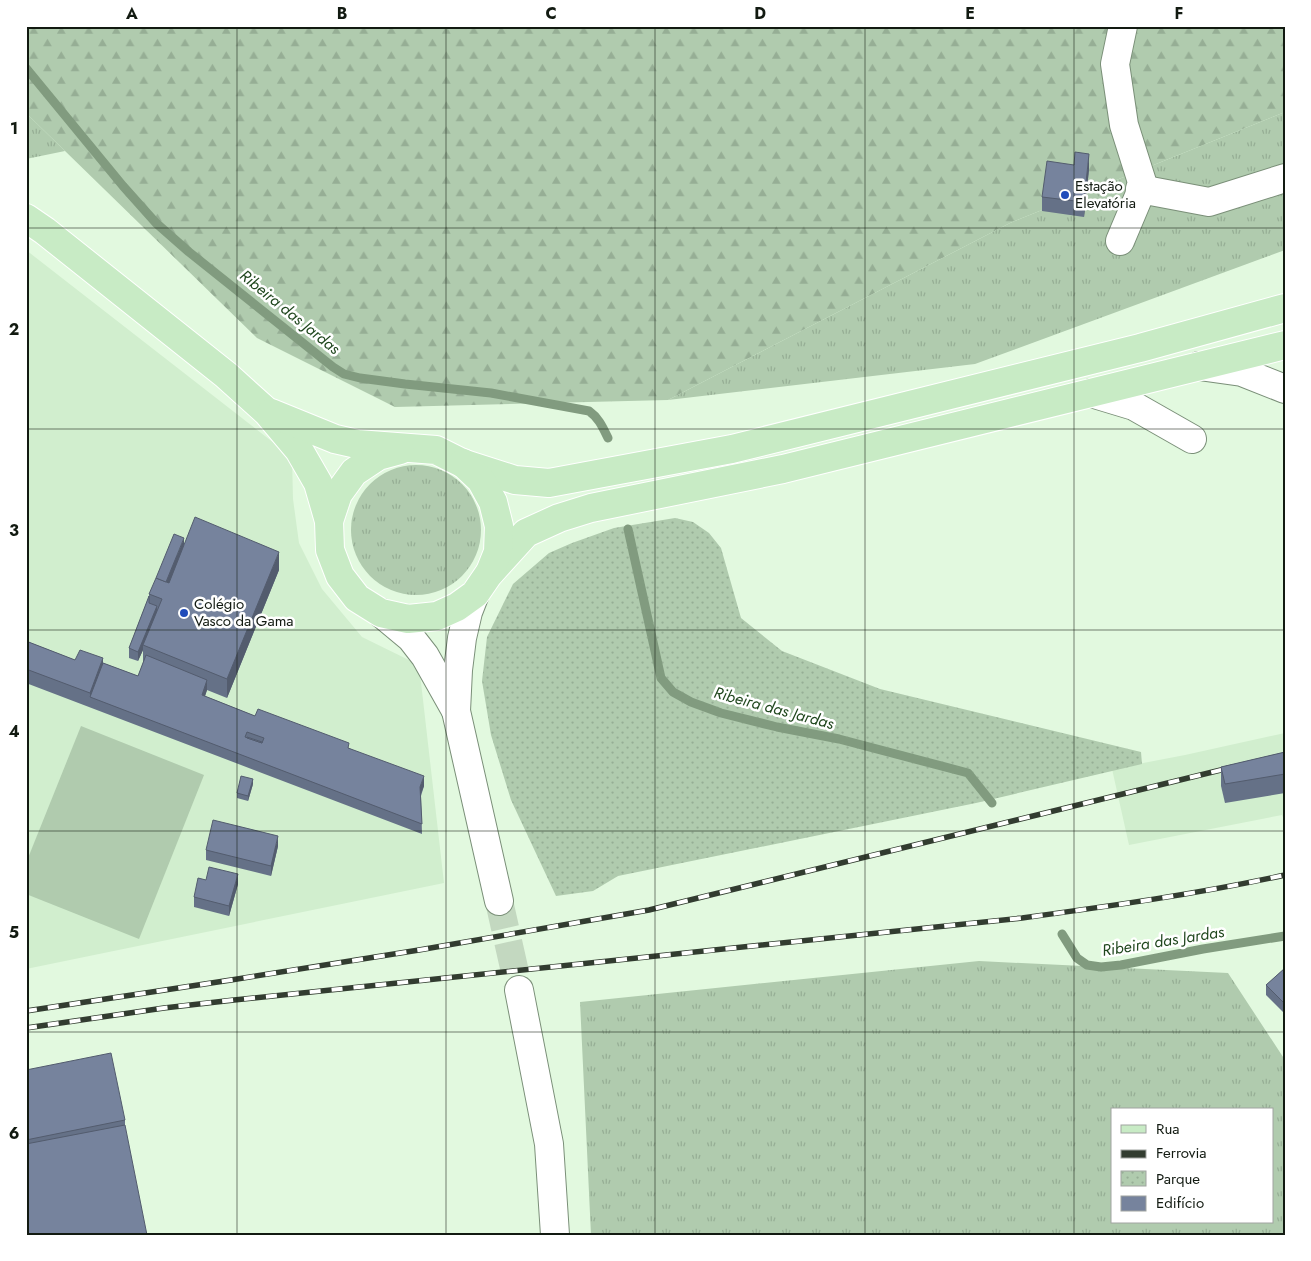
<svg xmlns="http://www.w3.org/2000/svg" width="1311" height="1261" viewBox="0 0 1311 1261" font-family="Jost,sans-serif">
<defs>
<pattern id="grass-tufts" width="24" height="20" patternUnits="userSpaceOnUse" patternTransform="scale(1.25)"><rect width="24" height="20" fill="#b0cbae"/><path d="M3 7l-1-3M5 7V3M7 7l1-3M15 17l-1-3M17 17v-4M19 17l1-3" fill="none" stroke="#96ae95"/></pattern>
<pattern id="forest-firs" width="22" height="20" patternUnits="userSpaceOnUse" patternTransform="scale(1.25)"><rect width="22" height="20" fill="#b0cbae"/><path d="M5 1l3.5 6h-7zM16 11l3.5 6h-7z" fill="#96ae95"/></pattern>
<pattern id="park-dots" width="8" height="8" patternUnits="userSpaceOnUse" patternTransform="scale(1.25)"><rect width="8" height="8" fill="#b0cbae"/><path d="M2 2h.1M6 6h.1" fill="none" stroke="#96ae95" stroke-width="1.8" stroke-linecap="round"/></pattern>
</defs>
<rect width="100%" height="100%" fill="#e2f9df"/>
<g fill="#d1eece">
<path d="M 26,250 L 292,457 L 293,499 L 299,543 L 322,589 L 362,637 L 419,665 L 444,883 L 26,969 Z"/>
<path d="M 1285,733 L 1285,822 L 1282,815 L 1129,845 L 1112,769 L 1185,755 Z"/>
</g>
<g fill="url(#grass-tufts)" fill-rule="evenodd">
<path d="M 1285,112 L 1285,250 L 975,364 L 668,400 L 1010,223 Z"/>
<path d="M 26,113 L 65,151 L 26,159 Z"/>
<circle cx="416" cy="530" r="65"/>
<path d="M 979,961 L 1228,973 L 1285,1060 L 1285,1235 L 591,1235 L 580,1002 ZM 1112,1110 L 1272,1110 L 1272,1222 L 1112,1222 Z"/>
</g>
<path fill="url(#forest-firs)" d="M 26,26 L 1285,26 L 1285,112 L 1010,223 L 668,400 L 395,407 L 257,338 L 26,113 Z"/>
<path fill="url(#park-dots)" d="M 675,518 L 693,522 L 709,533 L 721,548 L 741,618 L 782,651 L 880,689 L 1141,752 L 1142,764 L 976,803 L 618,876 L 593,891 L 556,896 L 511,800 L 491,735 L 482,681 L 487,637 L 513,584 L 549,553 L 572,543 L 614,528 Z"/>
<path fill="#b0cbae" d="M 81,726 L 204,775 L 139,939 L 26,894 L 26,863 Z"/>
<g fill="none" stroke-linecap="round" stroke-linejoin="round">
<g stroke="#819b7f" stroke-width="9">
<path d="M 26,68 L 123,186 L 156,223 L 189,252 L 333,367 L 344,374 L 360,378 L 405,384 L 491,393 L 589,411 C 599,418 603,428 608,438"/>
<path d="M 628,529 L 661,678 L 673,692 L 691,702 L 721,713 L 777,727 L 839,739 L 968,773 L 992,803"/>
<path d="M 1062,934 L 1077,958 L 1087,965 L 1101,967 L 1121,965 L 1203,949 L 1285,936"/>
</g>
<path stroke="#c3d8c0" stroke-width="28" stroke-dasharray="28 14" stroke-linecap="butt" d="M 499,901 L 519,990"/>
<defs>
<g id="minor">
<path d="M 1140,189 L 1209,202 L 1285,178"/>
<path d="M 1120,241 L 1139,196 L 1142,182 L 1124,125 L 1115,64 L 1123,26"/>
<path d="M 1199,366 L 1242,372 L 1285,389"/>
<path d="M 1091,393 L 1134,406 L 1192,439"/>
<path d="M 475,594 L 468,612 L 462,638 L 458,670 L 456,711 L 499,901"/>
<path d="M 381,613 L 411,638 L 425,656 L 456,711"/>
<path d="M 519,990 L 549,1144 L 555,1235"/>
</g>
<g id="major">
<path d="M 26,218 L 45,231 L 226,375 L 267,412 L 299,450 L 318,483 L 329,521 L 330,550 L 340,576 L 357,598 L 381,613 L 408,619 L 437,616 L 457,607 L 475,594 L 488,575 L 526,533 L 559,518 L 591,508 L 783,469 L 1285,345"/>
<path d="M 271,413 L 335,439 L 357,444 L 436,450 L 462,463 L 515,480 L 549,483 L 732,449 L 1140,348 L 1285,308"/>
<path d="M 463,463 L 481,480 L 493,502 L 499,526 L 498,552 L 490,572"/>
<path d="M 329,521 L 338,494 L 354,472 L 378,456 L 400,450"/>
</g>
</defs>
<use href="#minor" stroke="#7a8f78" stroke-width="30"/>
<use href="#major" stroke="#fff" stroke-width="30"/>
<use href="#minor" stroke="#fff" stroke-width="28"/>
<use href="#major" stroke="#c8ebc5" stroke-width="28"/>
<defs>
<g id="rail">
<path d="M 26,1011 L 231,980 L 419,950 L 649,910 L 1233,767"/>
<path d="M 26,1028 L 164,1008 L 234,1000 L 1022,918 C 1110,906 1198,894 1285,875"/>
</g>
</defs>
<use href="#rail" stroke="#323c30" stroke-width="5.5"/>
<use href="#rail" stroke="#fff" stroke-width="4" stroke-dasharray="11" stroke-linecap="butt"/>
</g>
<g fill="#657187">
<path d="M 1089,169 L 1084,217 L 1042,211 L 1042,197 Z"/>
<path d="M 184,545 L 279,570 L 227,698 L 207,690 L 205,696 L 255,716 L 349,748 L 424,786 L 421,796 L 422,834 L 26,683 L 26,641 L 75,660 L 103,663 L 138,676 L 143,663 L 143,650 L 138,661 L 129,658 L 129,648 L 149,596 L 149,594 Z"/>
<path d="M 1285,752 L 1285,793 L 1225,803 L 1221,786 L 1221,767 Z"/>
<path d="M 253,784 L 248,801 L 237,798 L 237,793 Z"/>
<path d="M 278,846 L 271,876 L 206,860 L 206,850 Z"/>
<path d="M 206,880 L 238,884 L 229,916 L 194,907 L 194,897 Z"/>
<path d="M 1285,968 L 1285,1014 L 1266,995 L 1266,985 Z"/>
<path d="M 26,1070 L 125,1120 L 125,1125 L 26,1235 Z"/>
</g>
<g fill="#535c6e">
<path d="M 1089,154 L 1089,169 L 1084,217 L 1084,202 Z"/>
<path d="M 184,538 L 184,548 L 163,600 L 163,590 Z"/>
<path d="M 279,552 L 279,570 L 227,698 L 227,679 Z"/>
<path d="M 157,606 L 157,616 L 143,645 L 143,650 L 138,661 L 138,652 Z"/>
<path d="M 103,658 L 103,673 L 90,697 L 90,693 Z"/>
<path d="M 207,680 L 207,690 L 202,705 L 202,695 Z"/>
<path d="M 424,776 L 424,786 L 420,796 L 420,787 Z"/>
<path d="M 253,779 L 253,784 L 248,801 L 248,796 Z"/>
<path d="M 278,836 L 278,846 L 271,876 L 271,866 Z"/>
<path d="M 238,874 L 238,884 L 229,916 L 229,906 Z"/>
</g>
<g fill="#76839d" stroke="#535c6e" fill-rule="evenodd">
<path d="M 1075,152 L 1089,154 L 1084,202 L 1042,197 L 1047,161 L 1074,165 Z"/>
<path d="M 195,517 L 279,552 L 227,679 L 143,645 L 162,599 L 149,594 L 156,578 L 169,583 Z"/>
<path d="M 174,534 L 184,538 L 166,582 L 156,578 Z"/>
<path d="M 149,596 L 149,603 L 157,606 L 138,652 L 129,648 Z"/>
<path d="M 26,641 L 75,660 L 80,650 L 103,658 L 90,693 L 26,669 Z"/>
<path d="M 146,655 L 207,680 L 202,695 L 255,716 L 258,709 L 349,743 L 348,748 L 424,776 L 420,787 L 422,824 L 90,697 L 103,663 L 138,676 ZM 247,732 L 264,738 L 262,743 L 245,737 Z"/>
<path d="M 247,737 L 262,742 L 262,743 L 247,738 Z"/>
<path d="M 1285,752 L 1285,774 L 1225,784 L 1221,767 Z"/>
<path d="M 241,776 L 253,779 L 248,796 L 237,793 Z"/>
<path d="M 213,820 L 278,836 L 271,866 L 206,850 Z"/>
<path d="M 209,867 L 238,874 L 229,906 L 194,897 L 198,878 L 206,880 Z"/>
<path d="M 1285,968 L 1285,1004 L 1266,985 Z"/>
<path d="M 111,1053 L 125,1120 L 26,1140 L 26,1070 Z"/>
<path d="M 125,1125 L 147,1235 L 26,1235 L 26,1144 Z"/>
</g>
<path fill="none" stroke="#121a11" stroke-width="1" stroke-opacity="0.55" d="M 237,26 L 237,1235M 446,26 L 446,1235M 655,26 L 655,1235M 865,26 L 865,1235M 1074,26 L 1074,1235M 26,228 L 1285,228M 26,429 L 1285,429M 26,630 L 1285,630M 26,831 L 1285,831M 26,1032 L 1285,1032"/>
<g fill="#204cba" stroke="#fff" stroke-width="2">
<circle cx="1065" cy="195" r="5"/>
<circle cx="184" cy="613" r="5"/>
</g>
<g text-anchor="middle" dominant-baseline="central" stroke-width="5" stroke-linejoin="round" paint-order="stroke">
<g font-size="15" fill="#121a11" stroke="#fff" text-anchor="start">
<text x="1075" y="186">Estação<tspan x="1075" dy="17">Elevatória</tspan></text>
<text x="194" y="604">Colégio<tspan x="194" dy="17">Vasco da Gama</tspan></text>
</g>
<g font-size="16" font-style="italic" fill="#20471e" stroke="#fff">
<text transform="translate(290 312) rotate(39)">Ribeira das Jardas</text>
<text transform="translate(774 708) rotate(15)">Ribeira das Jardas</text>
<text transform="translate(1163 941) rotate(-9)">Ribeira das Jardas</text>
</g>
</g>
<rect width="1311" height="1261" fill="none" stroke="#ffffff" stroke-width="55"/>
<rect x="1111" y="1108" width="162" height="115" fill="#ffffff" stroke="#a0a3a0"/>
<rect x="1121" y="1125" width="25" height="8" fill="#c8ebc5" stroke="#a0a3a0"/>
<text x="1156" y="1134" font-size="15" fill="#121a11">Rua</text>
<rect x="1121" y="1150" width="25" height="8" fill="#323c30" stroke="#a0a3a0"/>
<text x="1156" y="1158" font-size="15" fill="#121a11">Ferrovia</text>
<rect x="1121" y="1171" width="25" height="15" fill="url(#park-dots)" stroke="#a0a3a0"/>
<text x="1156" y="1184" font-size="15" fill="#121a11">Parque</text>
<rect x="1121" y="1196" width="25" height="15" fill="#76839d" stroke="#a0a3a0"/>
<text x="1156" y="1208" font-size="15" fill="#121a11">Edifício</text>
<rect x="28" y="28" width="1256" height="1206" fill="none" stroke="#121a11" stroke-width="2"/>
<g font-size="16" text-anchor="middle" font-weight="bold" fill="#121a11">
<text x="132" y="19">A</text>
<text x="342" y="19">B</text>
<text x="551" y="19">C</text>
<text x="760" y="19">D</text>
<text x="970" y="19">E</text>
<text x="1179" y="19">F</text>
<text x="14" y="134">1</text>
<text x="14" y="335">2</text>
<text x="14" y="536">3</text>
<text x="14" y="737">4</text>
<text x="14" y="938">5</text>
<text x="14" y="1139">6</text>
</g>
</svg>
